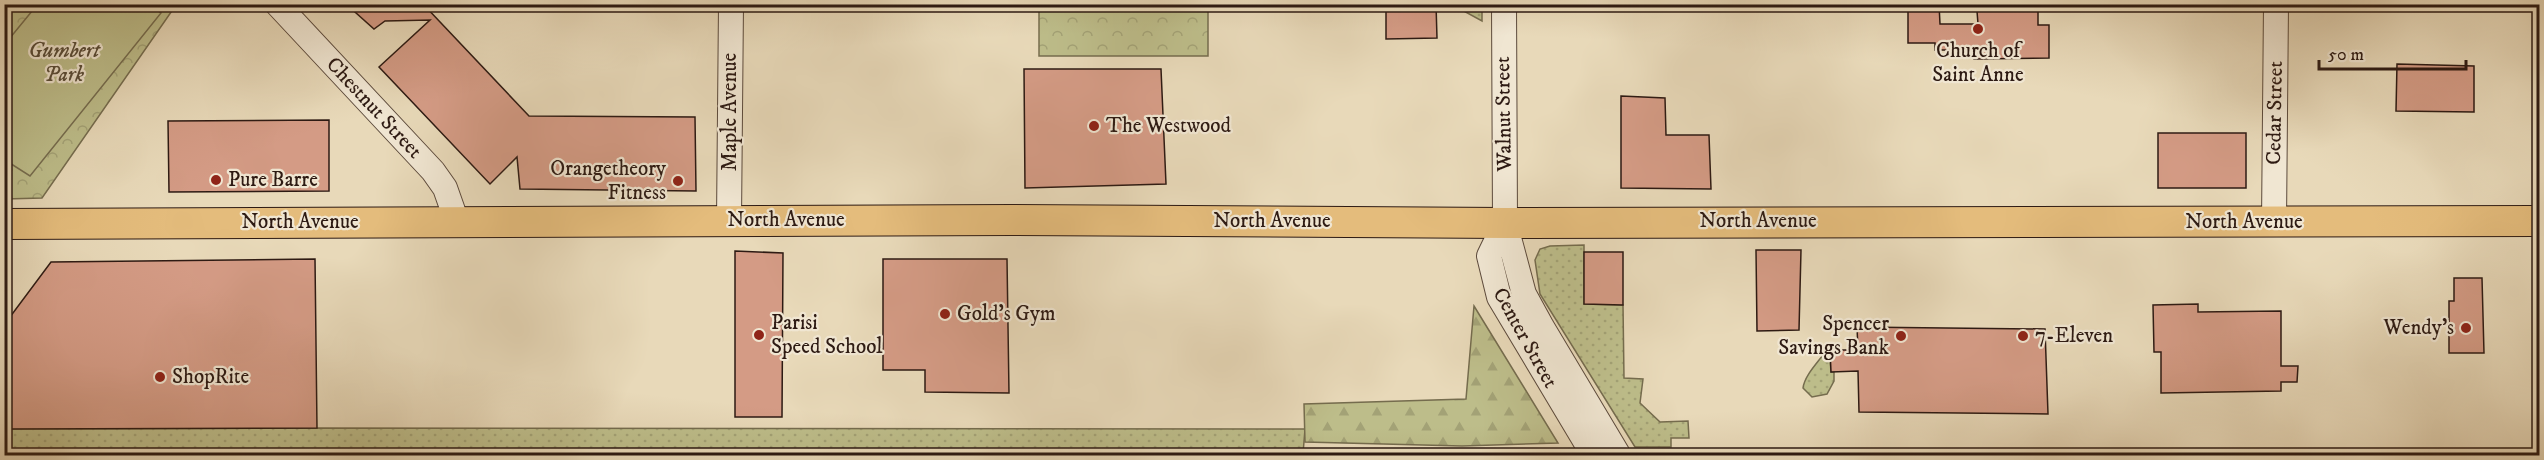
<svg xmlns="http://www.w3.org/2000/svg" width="2544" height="460" viewBox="0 0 2544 460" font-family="'IM FELL DW Pica',serif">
<defs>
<pattern id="grass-dots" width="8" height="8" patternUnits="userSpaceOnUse" patternTransform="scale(1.5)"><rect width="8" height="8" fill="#bdbd8a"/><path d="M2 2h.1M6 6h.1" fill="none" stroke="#a3a276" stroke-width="1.8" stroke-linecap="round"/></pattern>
<pattern id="forest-firs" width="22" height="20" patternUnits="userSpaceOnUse" patternTransform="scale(1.5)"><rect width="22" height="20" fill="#bdbd8a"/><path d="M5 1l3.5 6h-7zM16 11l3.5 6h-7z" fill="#a3a276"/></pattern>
<pattern id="park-crowns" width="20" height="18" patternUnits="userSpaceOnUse" patternTransform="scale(1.5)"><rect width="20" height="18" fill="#bdbd8a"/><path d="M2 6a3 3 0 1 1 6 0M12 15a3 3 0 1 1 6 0" fill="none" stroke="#a3a276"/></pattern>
</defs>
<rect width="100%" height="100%" fill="#e8d9b9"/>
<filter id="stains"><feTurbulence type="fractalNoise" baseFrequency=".00333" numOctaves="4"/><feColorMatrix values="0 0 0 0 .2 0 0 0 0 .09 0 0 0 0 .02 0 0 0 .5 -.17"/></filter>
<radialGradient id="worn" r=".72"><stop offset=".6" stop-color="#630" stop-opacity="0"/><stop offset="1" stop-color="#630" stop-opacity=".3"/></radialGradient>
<g fill="url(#grass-dots)" stroke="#756c4e" stroke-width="1.5">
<path d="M 1436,5 L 1482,5 L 1482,21 L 1462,10 L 1436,9 Z"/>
<path d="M 1584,245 L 1584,304 L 1623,305 L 1624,378 L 1643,379 L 1640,403 L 1660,422 L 1688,421 L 1689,438 L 1671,438 L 1671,447 L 1635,447 L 1540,294 L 1535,260 L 1540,249 L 1550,246 Z"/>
<path d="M 1829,346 L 1831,372 L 1834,372 L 1834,381 L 1827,394 L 1812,397 L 1803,388 C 1805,373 1822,359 1829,346 Z"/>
<path d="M 317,428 L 1305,429 L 1303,454 L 5,456 L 4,429 Z"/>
</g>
<path fill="url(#forest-firs)" stroke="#756c4e" stroke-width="1.5" d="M 1474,306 L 1558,443 L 1462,446 L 1305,442 L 1304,404 L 1466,399 Z"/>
<g fill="url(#park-crowns)" stroke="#756c4e" stroke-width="1.5">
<path d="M 4,5 L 176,5 L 42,198 L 5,199 Z"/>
<rect x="1039" y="5" width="169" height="51"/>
</g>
<path fill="#bdbd8a" stroke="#756c4e" stroke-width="1.5" d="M 37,5 L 149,5 L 161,13 L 30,176 L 5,160 L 5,44 Z"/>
<g fill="#d49b85" stroke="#2d1a13" stroke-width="1.5">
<path d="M 346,4 L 423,4 L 529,116 L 695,117 L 696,191 L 520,189 L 517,157 L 490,184 L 379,67 L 430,20 L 385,21 L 374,29 Z"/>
<path d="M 1386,4 L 1436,4 L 1437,38 L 1386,39 Z"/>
<path d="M 1908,4 L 1939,4 L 1940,24 L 1978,24 L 1977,11 L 1994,11 L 1994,4 L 2038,4 L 2038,25 L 2049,25 L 2049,58 L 1974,59 L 1974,50 L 1935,50 L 1935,43 L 1908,43 Z"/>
<path d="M 2397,64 L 2474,66 L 2474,112 L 2396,111 Z"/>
<path d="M 1024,69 L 1161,69 L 1166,184 L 1025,188 Z"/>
<path d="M 1621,96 L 1665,98 L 1666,135 L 1709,135 L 1711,189 L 1621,188 Z"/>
<path d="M 329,120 L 329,191 L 169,192 L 168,121 Z"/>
<rect x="2158" y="133" width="88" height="55"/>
<path d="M 1756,250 L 1801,250 L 1799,330 L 1757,331 Z"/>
<path d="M 735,251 L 783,253 L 782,417 L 735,417 Z"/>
<path d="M 1584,252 L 1623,252 L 1623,305 L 1584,304 Z"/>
<path d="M 315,259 L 317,428 L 4,429 L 4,325 L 51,262 Z"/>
<path d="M 883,259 L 1007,259 L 1009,393 L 925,392 L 925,370 L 883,370 Z"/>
<path d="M 2454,278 L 2482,278 L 2484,353 L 2449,353 L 2449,301 L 2454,301 Z"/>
<path d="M 2198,304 L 2198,312 L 2281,311 L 2281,366 L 2298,366 L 2297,382 L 2281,382 L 2281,391 L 2161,393 L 2161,352 L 2154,352 L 2153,305 Z"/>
<path d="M 1857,327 L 2045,329 L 2048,414 L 1859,412 L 1858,371 L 1831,372 L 1830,350 L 1858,350 Z"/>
</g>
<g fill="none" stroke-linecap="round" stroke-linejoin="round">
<defs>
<g id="minor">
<path d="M 277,4 L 433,171 L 445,188 L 457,222"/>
<path d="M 1504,4 L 1505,223 L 1524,294 L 1542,327 L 1619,456"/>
<path d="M 729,220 L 731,4"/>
<path d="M 2274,222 L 2276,4"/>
<path d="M 1505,223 L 1489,256 L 1499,297 L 1594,456"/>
</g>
<path id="major" d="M 4,224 L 1012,220 L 1505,223 L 2540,221"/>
</defs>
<use href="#minor" stroke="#5c4a3c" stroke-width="26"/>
<use href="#major" stroke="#2d1a13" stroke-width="32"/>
<use href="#minor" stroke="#f0e6d2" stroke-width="24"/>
<use href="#major" stroke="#e4bc7c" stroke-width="30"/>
</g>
<g fill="#8f2418" stroke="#f0e6d2" stroke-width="2">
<circle cx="1978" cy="29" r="6"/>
<circle cx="1094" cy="126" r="6"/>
<circle cx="216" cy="180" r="6"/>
<circle cx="678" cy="181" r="6"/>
<circle cx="945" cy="314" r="6"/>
<circle cx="2466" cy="328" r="6"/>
<circle cx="759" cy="335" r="6"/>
<circle cx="1901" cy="336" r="6"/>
<circle cx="2023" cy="336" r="6"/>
<circle cx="160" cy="377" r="6"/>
</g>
<g text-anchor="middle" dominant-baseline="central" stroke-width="4.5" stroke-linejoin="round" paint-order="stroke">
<g font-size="21" font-style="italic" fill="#584b37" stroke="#f0e6d2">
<text x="64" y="51">Gumbert<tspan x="64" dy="24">Park</tspan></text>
</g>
<g font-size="21" fill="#2d1a13" stroke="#f0e6d2" text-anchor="start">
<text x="1978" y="51" text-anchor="middle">Church of<tspan x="1978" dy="24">Saint Anne</tspan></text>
<text x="1106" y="126">The Westwood</text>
<text x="666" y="169" text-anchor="end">Orangetheory<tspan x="666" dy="24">Fitness</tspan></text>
<text x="228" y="180">Pure Barre</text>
<text x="957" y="314">Gold's Gym</text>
<text x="771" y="323">Parisi<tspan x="771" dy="24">Speed School</tspan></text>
<text x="1889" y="324" text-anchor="end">Spencer<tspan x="1889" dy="24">Savings Bank</tspan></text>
<text x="2454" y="328" text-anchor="end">Wendy's</text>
<text x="2035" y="336">7-Eleven</text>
<text x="172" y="377">ShopRite</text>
</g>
<g font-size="21" fill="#2d1a13" stroke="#f0e6d2">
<text transform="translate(374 108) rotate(47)">Chestnut Street</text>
<text transform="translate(730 112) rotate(-90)">Maple Avenue</text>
<text transform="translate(2275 113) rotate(-89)">Cedar Street</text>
<text transform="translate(1504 114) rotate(-91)">Walnut Street</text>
<text x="786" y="220">North Avenue</text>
<text x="1272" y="221">North Avenue</text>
<text x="1758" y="221">North Avenue</text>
<text x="300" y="222">North Avenue</text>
<text x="2244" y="222">North Avenue</text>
<text transform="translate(1525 338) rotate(61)">Center Street</text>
</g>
</g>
<rect width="2544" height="460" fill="none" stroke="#e8d9b9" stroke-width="24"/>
<rect x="6" y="6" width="2532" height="448" fill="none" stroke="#2d1a13" stroke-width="3"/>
<rect x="12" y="12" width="2520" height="436" fill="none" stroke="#2d1a13" stroke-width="1.5"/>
<path d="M2319 60v9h147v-9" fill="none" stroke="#2d1a13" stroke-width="3"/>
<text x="2328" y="60" font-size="18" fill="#2d1a13" stroke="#f0e6d2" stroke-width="4.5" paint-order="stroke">50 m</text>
<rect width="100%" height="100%" filter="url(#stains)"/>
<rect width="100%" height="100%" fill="url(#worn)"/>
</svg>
